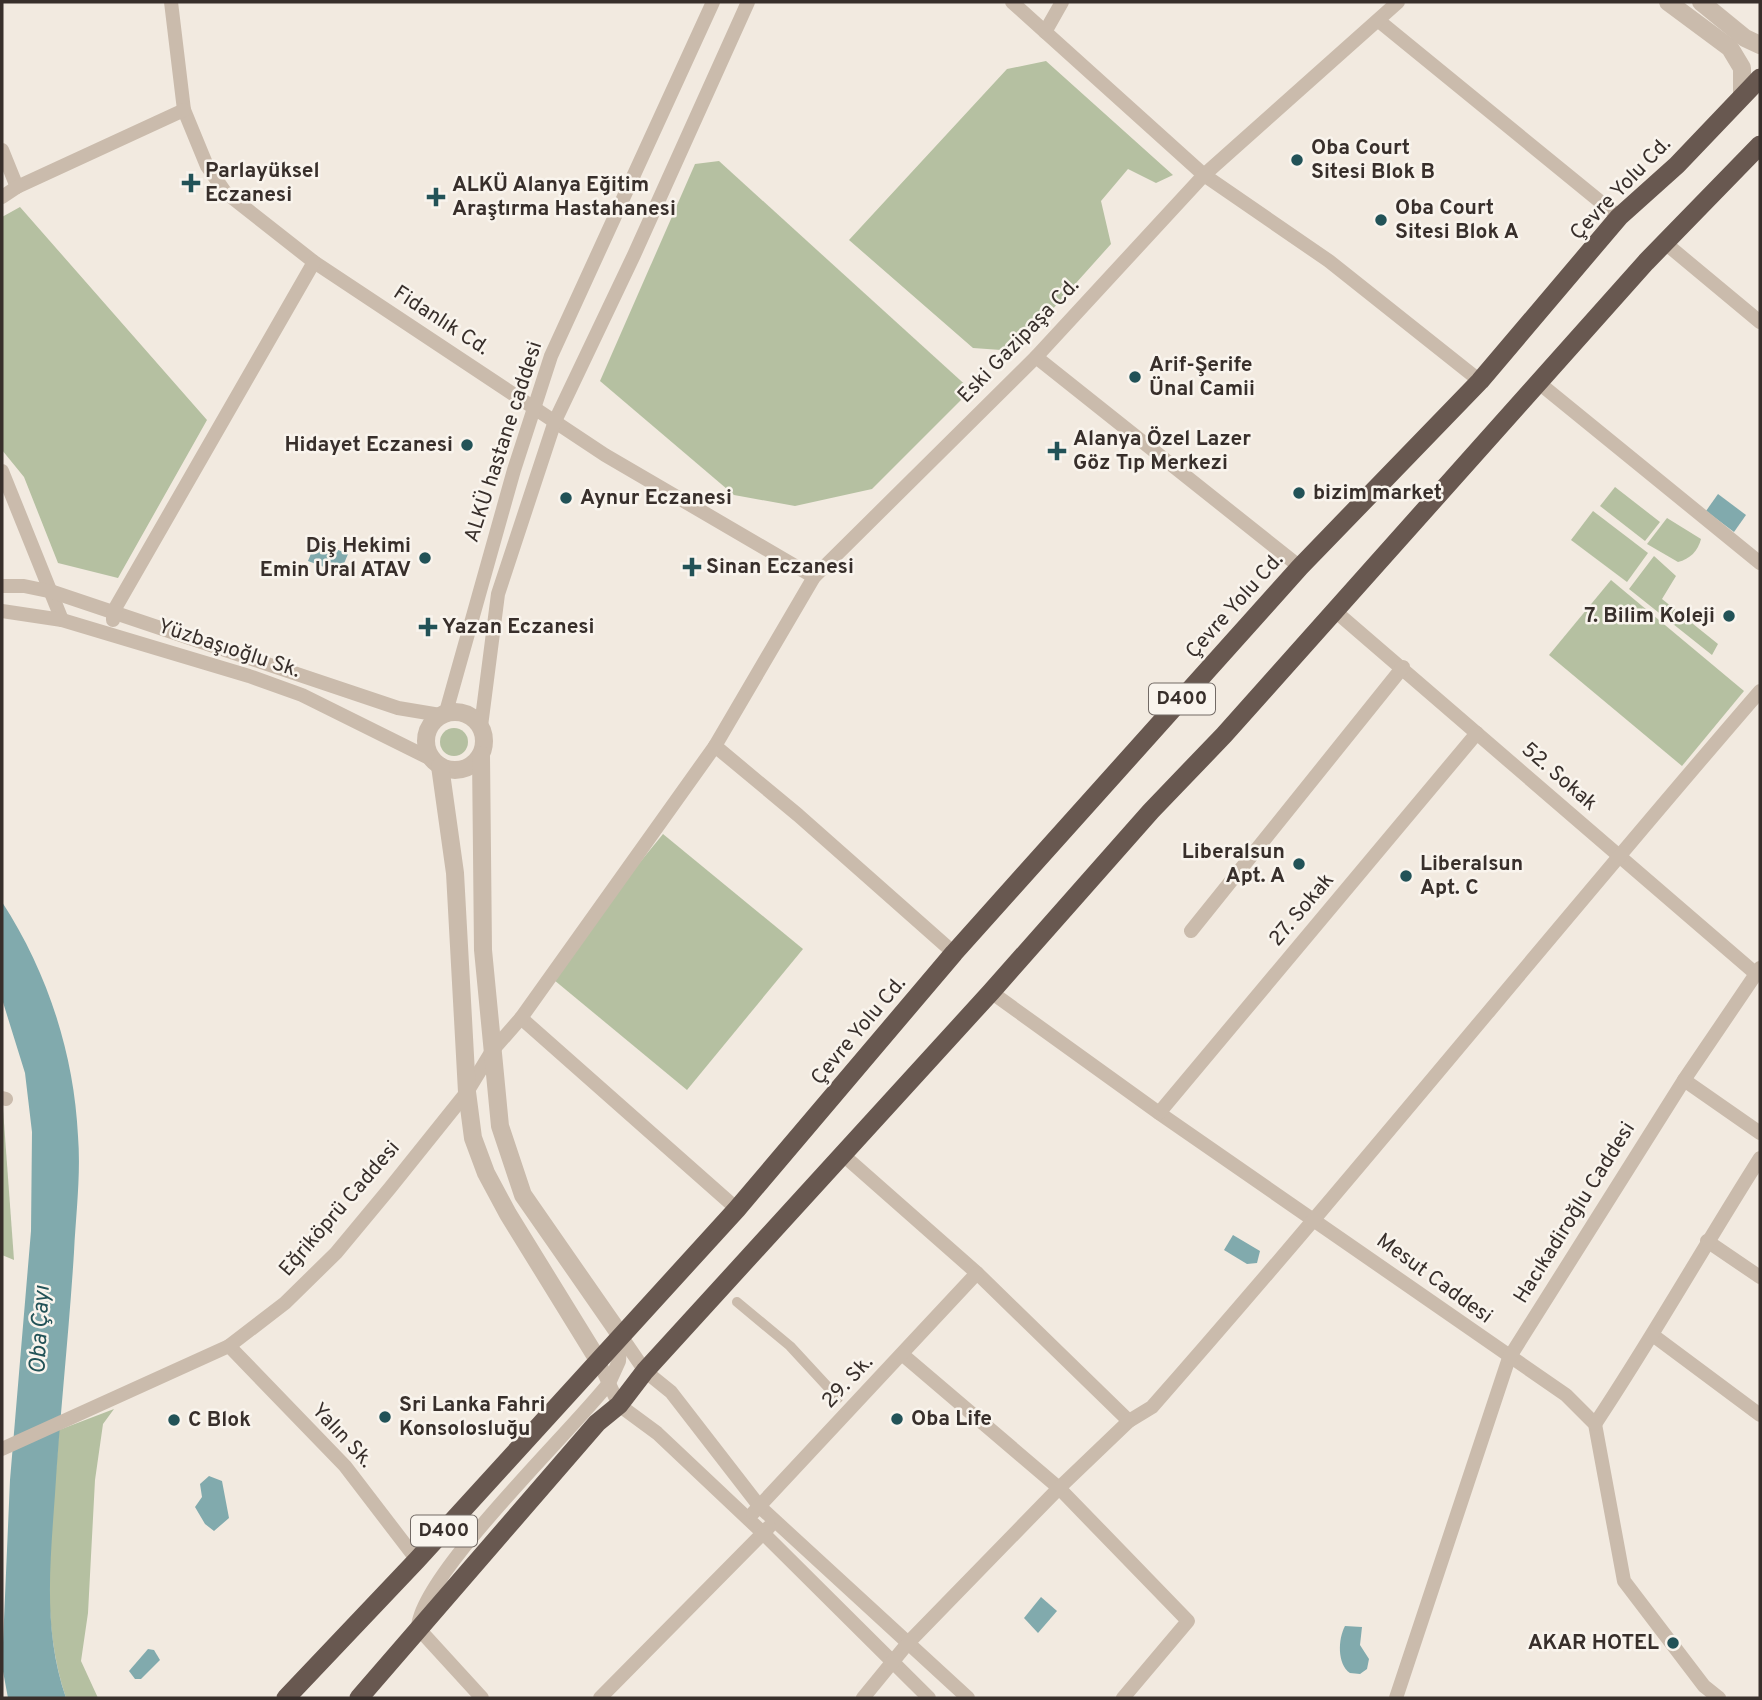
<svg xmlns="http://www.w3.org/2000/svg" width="1762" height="1700" viewBox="0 0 1762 1700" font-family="Overpass,sans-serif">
<rect width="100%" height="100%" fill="#f2eae0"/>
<g fill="#b5c0a1">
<path d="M 1046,61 L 1173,175 L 1156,183 L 1128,169 L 1101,201 L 1111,244 L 1015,351 L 973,348 L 849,240 L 1007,69 Z"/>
<path d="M 719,161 L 971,390 L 872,489 L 795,506 L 734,495 L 600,381 L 695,164 Z"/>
<path d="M 20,207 L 207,420 L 118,578 L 58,563 L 24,477 L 2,450 L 2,217 Z"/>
<path d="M 1615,487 L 1660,522 L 1645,541 L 1600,506 Z"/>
<path d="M 1593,511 L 1648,553 L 1627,582 L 1571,540 Z"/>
<path d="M 1667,518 L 1701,539 C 1698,551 1690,559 1678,562 L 1647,544 Z"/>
<path d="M 1654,556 L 1676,576 L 1662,599 L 1718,644 L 1712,655 L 1629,589 Z"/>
<path d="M 1611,580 L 1744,691 L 1682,766 L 1549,655 Z"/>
<circle cx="454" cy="742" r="14"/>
<path d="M 663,834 L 803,949 L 687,1090 L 548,975 Z"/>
<path d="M 2,1109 L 3,1109 L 14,1260 L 2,1255 Z"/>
<path d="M 114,1409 L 103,1424 L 95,1480 L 88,1613 L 81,1661 L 98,1698 L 66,1698 C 37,1612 53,1520 59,1430 Z"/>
</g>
<g fill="#81aaad">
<path d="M 1718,494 L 1746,515 L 1734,532 L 1706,511 Z"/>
<path d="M 316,541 L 348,554 L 340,573 L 308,561 Z"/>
<path d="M 2,902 C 47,971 74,1053 78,1136 C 81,1174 76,1213 74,1252 C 69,1333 60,1414 55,1494 C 50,1565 43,1631 66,1698 L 8,1698 L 2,1666 L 10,1480 L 31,1231 L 32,1132 L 25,1073 L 2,999 Z"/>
<path d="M 1233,1235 L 1260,1251 L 1257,1263 L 1247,1264 L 1224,1250 Z"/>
<path d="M 209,1476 L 222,1481 L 229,1518 L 214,1531 L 205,1524 L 195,1507 L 202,1497 L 200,1484 Z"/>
<path d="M 1041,1597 L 1057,1611 L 1038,1633 L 1024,1618 Z"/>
<path d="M 1345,1626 L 1362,1627 L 1360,1645 L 1369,1659 L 1367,1669 L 1360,1674 L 1350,1673 C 1337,1664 1338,1639 1345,1626 Z"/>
<path d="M 148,1649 L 154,1650 L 160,1660 L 141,1679 L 135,1679 L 129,1671 Z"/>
</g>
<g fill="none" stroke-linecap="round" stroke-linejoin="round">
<path stroke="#cabbac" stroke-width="10" d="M 737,1302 L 790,1346 L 838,1398"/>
<g stroke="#cabbac" stroke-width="14">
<path d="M 171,2 L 184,110 L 207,166 L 225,192 L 314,262 L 605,455 L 814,577"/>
<path d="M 1012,2 L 1204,175 L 1329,261 L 1480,381"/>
<path d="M 1379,21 L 1619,217"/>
<path d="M 1045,32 L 1062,2"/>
<path d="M 2,150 L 17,187"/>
<path d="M 2,197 L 17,187 L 184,110"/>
<path d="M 1665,243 L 1760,322"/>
<path d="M 1036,357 L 1300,567"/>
<path d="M 1539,383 L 1760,563"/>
<path d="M 2,471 L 62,620"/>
<path d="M 2,586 L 24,586 L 53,592 L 398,708 L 440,715"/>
<path d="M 2,611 L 62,620 L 249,676 L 302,695 L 433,760"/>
<path d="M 1335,611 L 1755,973"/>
<path d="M 113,620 L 113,612 L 314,262"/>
<path d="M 446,712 L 514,470 L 551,356 L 713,2"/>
<path d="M 481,726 L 498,594 L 555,421 L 634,255 L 748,2"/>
<path d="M 715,746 L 798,815 L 954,953"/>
<path d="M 1191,931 L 1403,667"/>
<path d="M 991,992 L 1159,1113 L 1566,1395 L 1595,1424 L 1624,1581 L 1704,1686 L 1719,1698"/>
<path d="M 521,1018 L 737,1209"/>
<path d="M 1684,1080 L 1760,1133"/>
<path d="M 2,1098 L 6,1099"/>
<path d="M 1159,1113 L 1477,733"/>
<path d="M 842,1154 L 977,1273 L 1129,1421"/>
<path d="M 1707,1241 L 1760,1277"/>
<path d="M 621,1336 L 645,1371 L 671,1392 L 760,1507 L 968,1698"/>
<path d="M 1654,1336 L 1760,1415"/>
<path d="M 229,1346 L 345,1466 L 417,1560"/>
<path d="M 903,1355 L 1059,1488 L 1188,1621 L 1123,1698"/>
<path d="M 598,1360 L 619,1405 L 657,1433 L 763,1533 L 929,1698"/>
<path d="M 1595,1424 C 1653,1337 1704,1246 1760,1158"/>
<path d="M 2,1449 L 229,1346 L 285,1303 L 336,1253 L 390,1188 L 467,1092 L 492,1051 L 521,1018 L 715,746 L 814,577 L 1036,357 L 1204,175 L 1398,2"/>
<path d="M 753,1513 L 977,1273"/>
<path d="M 482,1698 L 418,1628 C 419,1577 571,1432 609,1383 L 619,1361 L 621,1336"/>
<path d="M 600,1698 L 769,1527"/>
<path d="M 863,1698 L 908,1643 L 1059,1488 L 1129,1421 L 1152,1407 C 1359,1172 1555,928 1760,691"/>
<path d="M 1396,1698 L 1509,1358 L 1684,1080 L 1760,968"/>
</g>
<g stroke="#cabbac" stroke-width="18">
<path d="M 1668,2 L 1730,48 L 1742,68 L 1742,95"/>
<path d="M 1701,2 L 1745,38 L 1760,45"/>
<circle cx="455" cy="741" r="29"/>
<path d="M 481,755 L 483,950 L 500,1126 L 523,1195 L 621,1336"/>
<path d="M 440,766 L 455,873 L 467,1092 L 473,1138 L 486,1173 L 508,1214 L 598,1360"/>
</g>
<g stroke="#685850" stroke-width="19">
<path d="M 286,1698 L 417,1560 L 737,1209 L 954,953 L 1300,567 L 1480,381 L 1619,217 L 1677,165 L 1760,78"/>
<path d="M 359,1698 L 597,1423 L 619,1405 L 645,1371 L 991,992 L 1151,811 L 1224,735 L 1646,262 L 1760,145"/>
</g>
</g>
<g fill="#225257" stroke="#f9f4ed" stroke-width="2.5">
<circle cx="1297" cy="160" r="7"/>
<path d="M187.5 172.5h7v7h7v7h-7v7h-7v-7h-7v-7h7z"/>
<path d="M432.5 186.5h7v7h7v7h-7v7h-7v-7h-7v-7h7z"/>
<circle cx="1381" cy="220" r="7"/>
<circle cx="1135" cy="377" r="7"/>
<circle cx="467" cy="445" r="7"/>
<path d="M1053.5 440.5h7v7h7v7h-7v7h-7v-7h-7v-7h7z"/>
<circle cx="1299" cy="493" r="7"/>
<circle cx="566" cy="498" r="7"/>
<circle cx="425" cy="558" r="7"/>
<path d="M688.5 556.5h7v7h7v7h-7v7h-7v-7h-7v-7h7z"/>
<circle cx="1729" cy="616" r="7"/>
<path d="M424.5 616.5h7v7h7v7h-7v7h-7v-7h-7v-7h7z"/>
<circle cx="1299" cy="864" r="7"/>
<circle cx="1406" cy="876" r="7"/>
<circle cx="385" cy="1417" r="7"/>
<circle cx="897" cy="1419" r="7"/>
<circle cx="174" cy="1420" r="7"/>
<circle cx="1673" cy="1643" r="7"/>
</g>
<g text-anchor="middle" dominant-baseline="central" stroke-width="5" stroke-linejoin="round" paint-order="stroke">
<g fill="#f9f4ed" stroke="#726a65" stroke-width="2">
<rect x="1149" y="683.5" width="66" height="31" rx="5"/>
<rect x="411" y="1515.5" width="66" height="31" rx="5"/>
</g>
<g font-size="19" font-weight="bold" fill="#382f2b">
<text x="1182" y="699">D400</text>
<text x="444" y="1531">D400</text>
</g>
<g font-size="21" font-weight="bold" fill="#382f2b" stroke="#f9f4ed" text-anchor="start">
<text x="1311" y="148">Oba Court<tspan x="1311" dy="24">Sitesi Blok B</tspan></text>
<text x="205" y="171">Parlayüksel<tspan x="205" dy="24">Eczanesi</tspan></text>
<text x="452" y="185">ALKÜ Alanya Eğitim<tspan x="452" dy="24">Araştırma Hastahanesi</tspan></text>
<text x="1395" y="208">Oba Court<tspan x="1395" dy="24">Sitesi Blok A</tspan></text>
<text x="1149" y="365">Arif-Şerife<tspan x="1149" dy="24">Ünal Camii</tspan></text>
<text x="1073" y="439">Alanya Özel Lazer<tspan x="1073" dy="24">Göz Tıp Merkezi</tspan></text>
<text x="453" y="445" text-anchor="end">Hidayet Eczanesi</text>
<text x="1313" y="493">bizim market</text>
<text x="580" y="498">Aynur Eczanesi</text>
<text x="411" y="546" text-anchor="end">Diş Hekimi<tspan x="411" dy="24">Emin Ural ATAV</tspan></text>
<text x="706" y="567">Sinan Eczanesi</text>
<text x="1715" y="616" text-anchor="end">7. Bilim Koleji</text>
<text x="442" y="627">Yazan Eczanesi</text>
<text x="1285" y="852" text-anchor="end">Liberalsun<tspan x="1285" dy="24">Apt. A</tspan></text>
<text x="1420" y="864">Liberalsun<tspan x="1420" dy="24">Apt. C</tspan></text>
<text x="399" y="1405">Sri Lanka Fahri<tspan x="399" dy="24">Konsolosluğu</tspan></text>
<text x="911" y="1419">Oba Life</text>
<text x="188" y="1420">C Blok</text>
<text x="1659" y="1643" text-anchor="end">AKAR HOTEL</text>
</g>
<g font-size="21" fill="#382f2b" stroke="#f9f4ed">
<text transform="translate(1621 189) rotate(-46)">Çevre Yolu Cd.</text>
<text transform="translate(441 321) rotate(33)">Fidanlık Cd.</text>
<text transform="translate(1019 341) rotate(-46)">Eski Gazipaşa Cd.</text>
<text transform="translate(504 442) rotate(-72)">ALKÜ hastane caddesi</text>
<text transform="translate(1235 606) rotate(-48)">Çevre Yolu Cd.</text>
<text transform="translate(229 649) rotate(18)">Yüzbaşıoğlu Sk.</text>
<text transform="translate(1559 777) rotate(41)">52. Sokak</text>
<text transform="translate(1302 910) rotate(-50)">27. Sokak</text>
<text transform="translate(859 1031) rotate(-50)">Çevre Yolu Cd.</text>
<text transform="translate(340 1209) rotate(-49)">Eğriköprü Caddesi</text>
<text transform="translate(1575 1213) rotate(-58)">Hacıkadiroğlu Caddesi</text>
<text transform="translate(1434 1279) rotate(36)">Mesut Caddesi</text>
<text transform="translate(848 1382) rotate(-47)">29. Sk.</text>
<text transform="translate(342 1436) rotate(47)">Yalın Sk.</text>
</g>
<g font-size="23" font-style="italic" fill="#225257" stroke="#f9f4ed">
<text transform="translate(41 1330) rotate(-87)">Oba Çayı</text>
</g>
</g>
<rect width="1762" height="1700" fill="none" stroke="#382f2b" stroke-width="7"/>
</svg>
